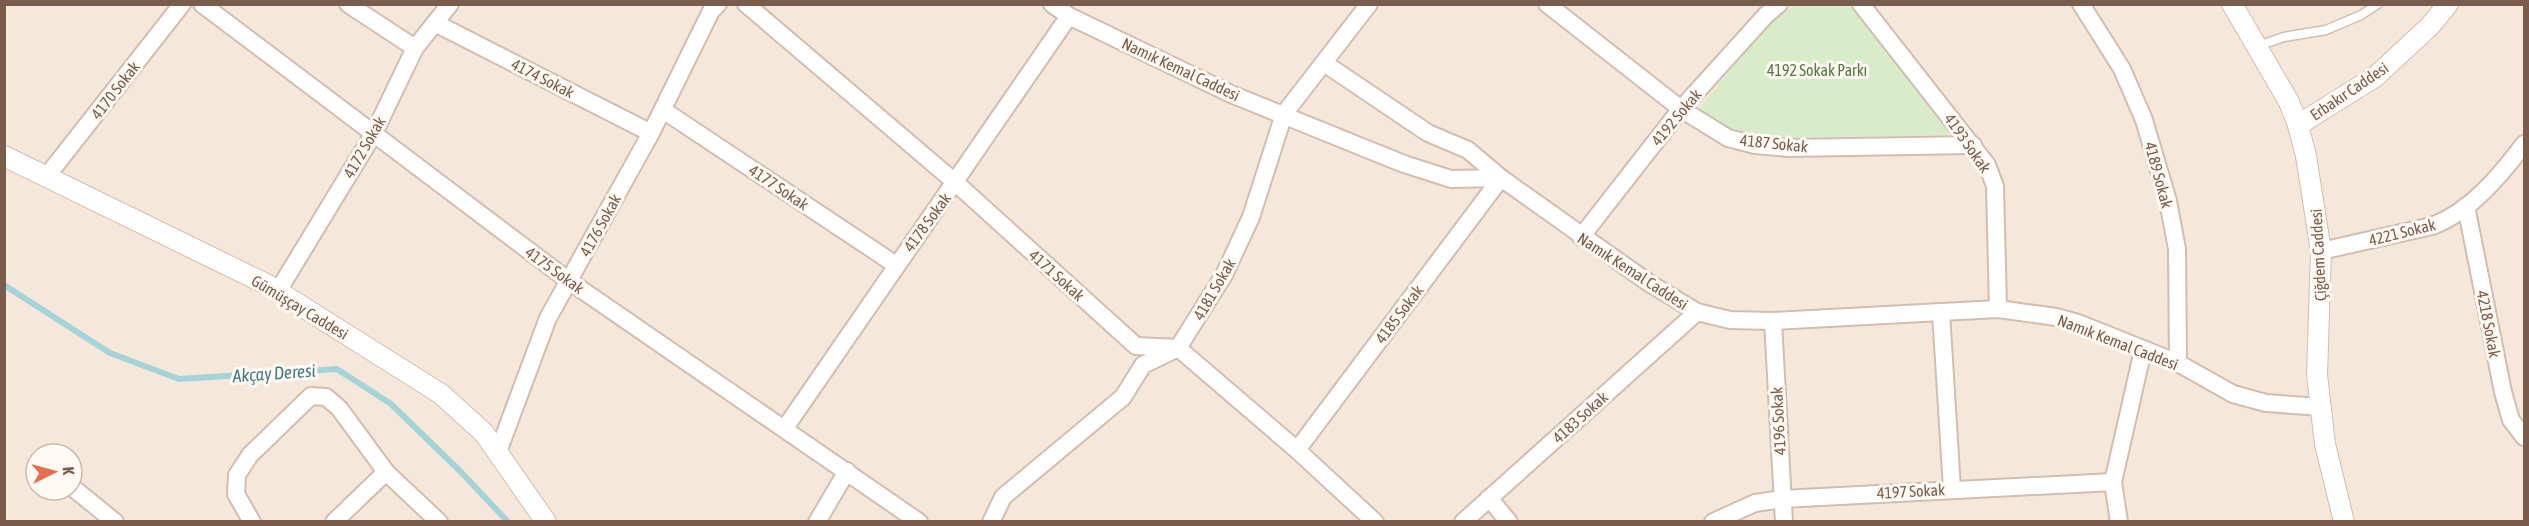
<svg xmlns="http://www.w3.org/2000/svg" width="2529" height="526" viewBox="0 0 2529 526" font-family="'Asap Condensed',sans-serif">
<rect width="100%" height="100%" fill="#fdf6ec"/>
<path fill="#f5e8da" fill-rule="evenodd" d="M 4,5 L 2524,5 L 2524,521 L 5,521 ZM 36,454 L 72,454 L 72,490 L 36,490 Z"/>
<path fill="#d8ecc9" d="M 1794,5 L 1851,5 L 1948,125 L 1947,135 L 1780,138 L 1733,131 L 1703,113 L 1701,106 L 1769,24 Z"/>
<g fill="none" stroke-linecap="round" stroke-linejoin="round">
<path stroke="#a5d3da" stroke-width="6" d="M 4,285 L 110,353 L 179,379 L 337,369 L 391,404 L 461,472 L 508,522"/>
<defs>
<path id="service" d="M 2258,46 L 2284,37 L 2326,30 L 2361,15 L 2378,4"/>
<g id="minor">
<path d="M 202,4 L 569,281 L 919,522"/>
<path d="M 348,4 L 415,48"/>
<path d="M 746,4 L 956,183 L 1136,346 L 1178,348 L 1297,450 L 1375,522"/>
<path d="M 1052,4 L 1069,16 L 1231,94 L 1404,164 L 1451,179 L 1501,178 L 1649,283 L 1697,312 L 1730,320 L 1773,321 L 1998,309 L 2056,317 L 2078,323 L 2178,363 L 2233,394 L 2266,403 L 2321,407"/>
<path d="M 1547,4 L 1681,109 L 1728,138 L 1755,145 L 1788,148 L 1973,145"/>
<path d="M 1861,4 L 1987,165 L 1995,186 L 1998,309"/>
<path d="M 2081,4 L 2122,69 L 2144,120 L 2168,201 L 2177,249 L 2178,363"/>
<path d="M 435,23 L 651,133"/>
<path d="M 663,110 L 896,265"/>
<path d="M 47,176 L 182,4"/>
<path d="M 2466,206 L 2503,392 L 2511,420 L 2524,437"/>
<path d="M 1581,237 L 1681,109 L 1766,15 L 1779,4"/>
<path d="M 2321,251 L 2432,226 C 2470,212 2500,176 2524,144"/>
<path d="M 278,291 L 374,133 L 415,48 L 450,4"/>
<path d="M 1941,312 L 1952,489"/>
<path d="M 1773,321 L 1784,522"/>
<path d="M 785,428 L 1069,16"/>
<path d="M 1297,450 L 1501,178 L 1468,150 L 1428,133 L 1324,63"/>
<path d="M 498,452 L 548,318 L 651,133 L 711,11 L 718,4"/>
<path d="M 72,487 L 115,522"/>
<path d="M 1489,498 L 1509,522"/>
<path d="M 252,522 L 236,494 L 237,475 L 250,455 L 311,396 L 326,397 L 339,408 L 386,472 L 439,522"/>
<path d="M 334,522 L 386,472"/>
<path d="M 817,522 L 847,471"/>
<path d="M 991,522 L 1003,497 L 1123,397 L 1143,365 L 1178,348 L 1224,275 L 1251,217 L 1284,114 L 1369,4"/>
<path d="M 1463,522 L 1697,312"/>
<path d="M 1713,522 L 1755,503 L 1782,499 L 2113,482"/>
<path d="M 2119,522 L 2113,482 L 2143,350"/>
</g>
<g id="tertiary">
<path d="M 2232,4 L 2289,102 L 2298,125 L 2306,156 L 2321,251 L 2317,375 L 2325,444 L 2344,522"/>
<path d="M 2298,125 L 2375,77 L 2430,26 L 2448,4"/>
<path d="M 4,156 L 268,285 L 441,394 L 484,433 L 546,522"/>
</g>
</defs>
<use href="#service" stroke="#d1beb0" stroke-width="11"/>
<use href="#minor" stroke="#d1beb0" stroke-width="20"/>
<use href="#tertiary" stroke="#d1beb0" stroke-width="22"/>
<use href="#service" stroke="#fff" stroke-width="8"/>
<use href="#minor" stroke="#fff" stroke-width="16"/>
<use href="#tertiary" stroke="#fff" stroke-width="20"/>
</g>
<g text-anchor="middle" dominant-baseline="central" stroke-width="6" stroke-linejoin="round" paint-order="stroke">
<g font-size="16" fill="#7a5c4d" stroke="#fffaf3">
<text transform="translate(1181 69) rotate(25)">Namık Kemal Caddesi</text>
<text transform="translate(543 78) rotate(27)">4174 Sokak</text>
<text transform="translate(115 90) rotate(-52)">4170 Sokak</text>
<text transform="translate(2349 91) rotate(-34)">Erbakır Caddesi</text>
<text transform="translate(1676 117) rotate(-50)">4192 Sokak</text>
<text transform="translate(1774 143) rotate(6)">4187 Sokak</text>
<text transform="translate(1968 143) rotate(55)">4193 Sokak</text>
<text transform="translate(364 147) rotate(-60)">4172 Sokak</text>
<text transform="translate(2159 175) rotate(75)">4189 Sokak</text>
<text transform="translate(779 187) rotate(34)">4177 Sokak</text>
<text transform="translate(927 222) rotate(-54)">4178 Sokak</text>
<text transform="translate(600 225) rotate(-61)">4176 Sokak</text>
<text transform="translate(2402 232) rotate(-14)">4221 Sokak</text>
<text transform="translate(2318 255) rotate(-93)">Çiğdem Caddesi</text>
<text transform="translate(555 270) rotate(36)">4175 Sokak</text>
<text transform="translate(1633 271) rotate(33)">Namık Kemal Caddesi</text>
<text transform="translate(1057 275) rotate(42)">4171 Sokak</text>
<text transform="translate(1214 289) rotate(-60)">4181 Sokak</text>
<text transform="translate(300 307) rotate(31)">Gümüşçay Caddesi</text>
<text transform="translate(1399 314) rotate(-53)">4185 Sokak</text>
<text transform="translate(2489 324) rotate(79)">4218 Sokak</text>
<text transform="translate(2118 342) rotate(21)">Namık Kemal Caddesi</text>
<text transform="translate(1580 417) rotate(-42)">4183 Sokak</text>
<text transform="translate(1778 421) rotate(-93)">4196 Sokak</text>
<text transform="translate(1911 491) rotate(-3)">4197 Sokak</text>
</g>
<g font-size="16" fill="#537a41" stroke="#fffaf3">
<text x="1817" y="70">4192 Sokak Parkı</text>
</g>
<g font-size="18" font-style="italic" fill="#437c86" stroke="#fffaf3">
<text transform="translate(274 373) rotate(-4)">Akçay Deresi</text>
</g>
</g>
<rect width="2529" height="526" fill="none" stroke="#7a5c4d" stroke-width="12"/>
<g transform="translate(54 472) rotate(85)"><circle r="28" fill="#fffaf3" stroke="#cabbb1" stroke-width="1.5"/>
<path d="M0-4.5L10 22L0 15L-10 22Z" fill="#e76f51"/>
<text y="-9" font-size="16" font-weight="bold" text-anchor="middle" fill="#7a5c4d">K</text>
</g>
</svg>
